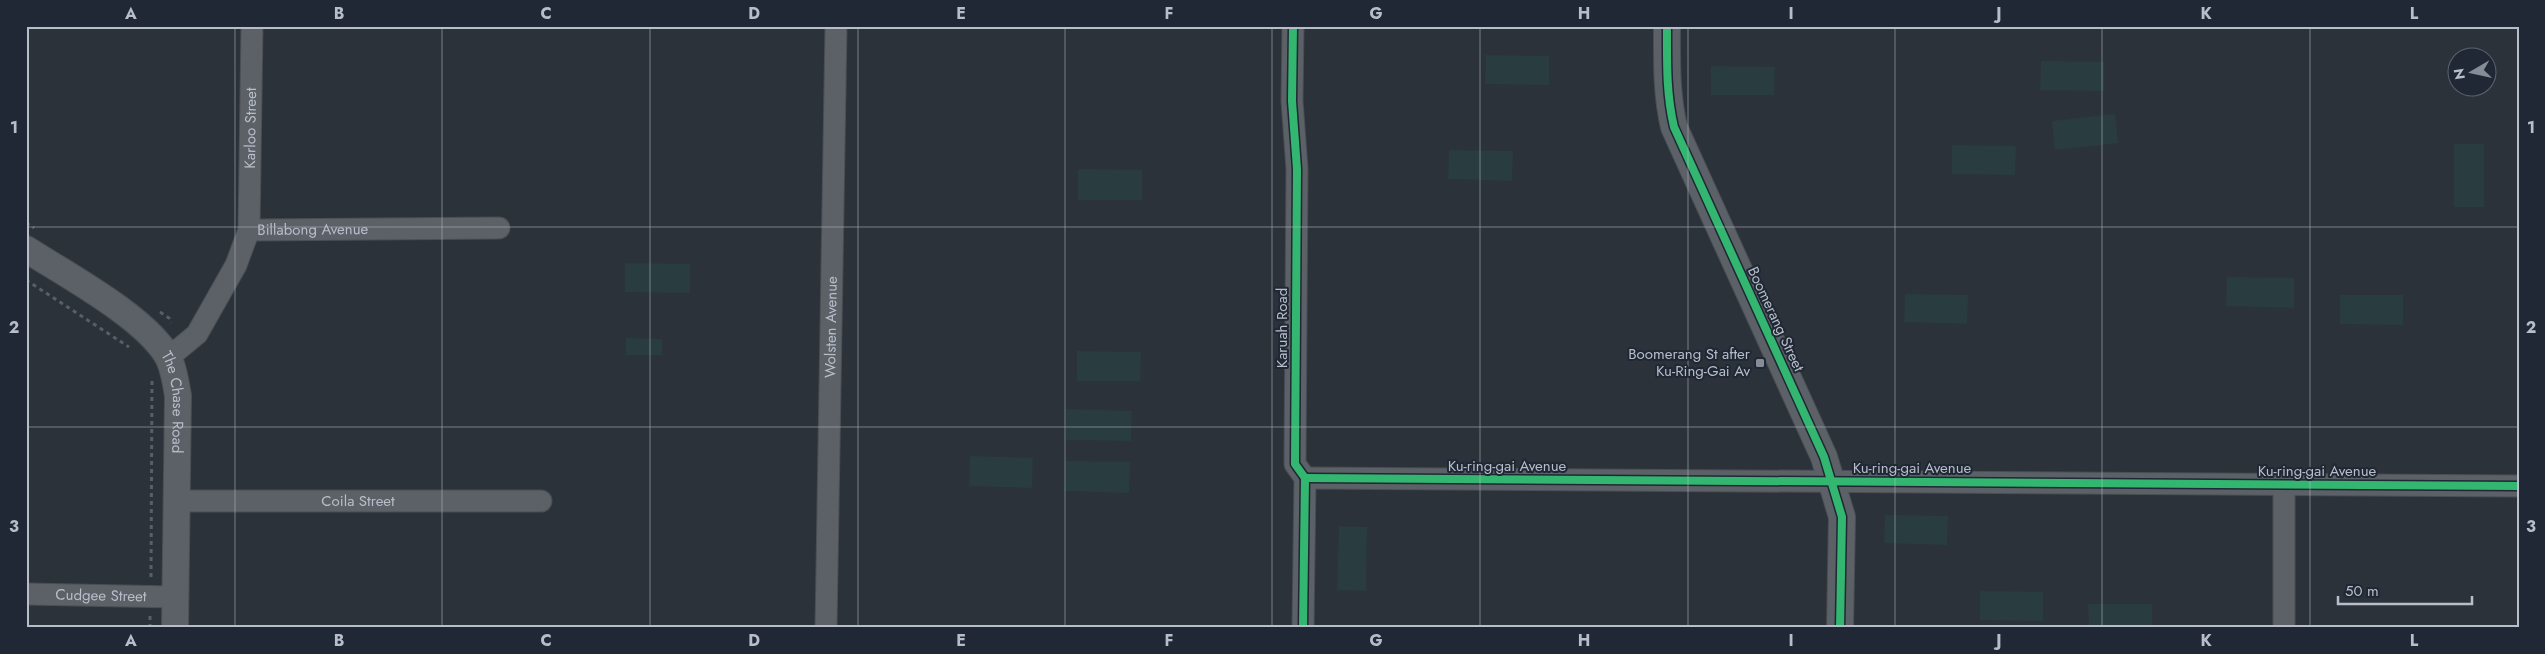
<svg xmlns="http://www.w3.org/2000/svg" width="2545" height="654" viewBox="0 0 2545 654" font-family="Jost,sans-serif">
<rect width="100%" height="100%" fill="#2c3239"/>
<g fill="#293c3f">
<path d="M 1486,55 L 1549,56 L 1549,85 L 1485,84 Z"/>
<path d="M 2041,61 L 2104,62 L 2104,91 L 2040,90 Z"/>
<path d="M 1711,66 L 1775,67 L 1774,95 L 1711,95 Z"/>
<path d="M 2115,114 L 2118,143 L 2055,150 L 2052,121 Z"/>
<rect x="2454" y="144" width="30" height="63"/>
<path d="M 1952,145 L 2016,146 L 2015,175 L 1952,174 Z"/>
<path d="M 1449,150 L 1513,151 L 1512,181 L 1448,179 Z"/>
<path d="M 1078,169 L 1142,170 L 1142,200 L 1078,200 Z"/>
<path d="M 625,263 L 690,264 L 690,293 L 625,292 Z"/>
<path d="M 2227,277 L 2294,278 L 2294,308 L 2226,306 Z"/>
<path d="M 1905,294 L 1968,295 L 1967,324 L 1904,322 Z"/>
<path d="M 2340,295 L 2403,295 L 2403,325 L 2340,324 Z"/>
<path d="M 626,338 L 662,339 L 662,355 L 626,355 Z"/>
<path d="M 1077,351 L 1141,352 L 1140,381 L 1077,381 Z"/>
<path d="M 1066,409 L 1132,411 L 1131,441 L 1066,440 Z"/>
<path d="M 970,456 L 1033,458 L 1032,488 L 969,486 Z"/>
<path d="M 1065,461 L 1130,462 L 1129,493 L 1064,491 Z"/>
<path d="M 1885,515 L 1948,516 L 1947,545 L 1884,543 Z"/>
<path d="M 1339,526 L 1367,527 L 1366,591 L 1337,590 Z"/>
<path d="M 1980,591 L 2043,592 L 2043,621 L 1980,620 Z"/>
<path d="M 2088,604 L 2152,604 L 2152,628 L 2089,628 Z"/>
</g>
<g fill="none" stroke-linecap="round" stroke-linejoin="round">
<defs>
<g id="minor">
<path d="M 1293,26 L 1292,101 L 1297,169 L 1295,464 L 1305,478 L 1303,628"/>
<path id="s1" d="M 249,230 L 252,26"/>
<path id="s2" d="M 168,358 L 197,334 L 236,265 L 249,230 L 499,228"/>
<path d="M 1305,478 L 2519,486"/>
<path d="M 2284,484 L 2284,628"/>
<path id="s3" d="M 176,501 L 541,501"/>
<path id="s4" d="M 26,594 L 175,597"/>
<path id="s5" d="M 826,628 L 836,26"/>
</g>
<g id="tertiary">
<path d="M 1667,26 C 1667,61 1666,93 1674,127 L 1824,457 L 1842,517 L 1840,628"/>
<path id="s6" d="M 26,249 C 65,274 149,319 169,359 C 174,370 176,383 178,396 L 175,628"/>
</g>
</defs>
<use href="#minor" stroke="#4a4e54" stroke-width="23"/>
<use href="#tertiary" stroke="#4a4e54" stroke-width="28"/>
<g stroke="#595f64" stroke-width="3" stroke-dasharray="4 4" stroke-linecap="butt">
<path d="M 26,223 L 34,228"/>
<path d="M 26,280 L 129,347"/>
<path d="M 160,312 L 169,318 L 171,323"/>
<path d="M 151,577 L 152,381"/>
<path d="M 150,628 L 150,616"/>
</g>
<use href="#minor" stroke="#5c6067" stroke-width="21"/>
<use href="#tertiary" stroke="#5c6067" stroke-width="26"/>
<defs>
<g id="cycleway">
<path d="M 1293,26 L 1292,101 L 1297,169 L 1295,464 L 1305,478 L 1303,628"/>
<path d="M 1667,26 C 1667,61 1666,93 1674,127 L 1824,457 L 1842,517 L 1840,628"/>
<path d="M 1305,478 L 2519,486"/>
</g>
</defs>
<use href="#cycleway" stroke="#1f2834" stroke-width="11"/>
<use href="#cycleway" stroke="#33b770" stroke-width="8"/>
</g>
<path fill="none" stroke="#b7beca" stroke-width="1" stroke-opacity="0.55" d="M 235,26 L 235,628M 442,26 L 442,628M 650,26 L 650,628M 858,26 L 858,628M 1065,26 L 1065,628M 1272,26 L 1272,628M 1480,26 L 1480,628M 1688,26 L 1688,628M 1895,26 L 1895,628M 2102,26 L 2102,628M 2310,26 L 2310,628M 26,227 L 2519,227M 26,427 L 2519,427"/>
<rect fill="#868d97" stroke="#1f2834" stroke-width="2" x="1755" y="358" width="10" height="10" rx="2.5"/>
<g text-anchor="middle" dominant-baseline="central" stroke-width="4" stroke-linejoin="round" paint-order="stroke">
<g font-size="15" fill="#b7beca" stroke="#1f2834">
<text stroke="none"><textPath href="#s1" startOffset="102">Karloo Street</textPath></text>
<text stroke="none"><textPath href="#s2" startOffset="218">Billabong Avenue</textPath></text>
<text transform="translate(1776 319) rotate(65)">Boomerang Street</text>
<text stroke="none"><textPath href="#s5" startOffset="301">Wolsten Avenue</textPath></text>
<text transform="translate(1282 328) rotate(-90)">Karuah Road</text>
<text stroke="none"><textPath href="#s6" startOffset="226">The Chase Road</textPath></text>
<text x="1507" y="466">Ku-ring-gai Avenue</text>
<text x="1912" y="468">Ku-ring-gai Avenue</text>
<text x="2317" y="471">Ku-ring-gai Avenue</text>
<text stroke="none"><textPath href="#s3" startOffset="182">Coila Street</textPath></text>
<text stroke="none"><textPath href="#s4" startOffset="75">Cudgee Street</textPath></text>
</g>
<g font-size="15" fill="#b7beca" stroke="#1f2834" text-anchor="end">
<text x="1750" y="354">Boomerang St after<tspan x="1750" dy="17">Ku-Ring-Gai Av</tspan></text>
</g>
</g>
<rect width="2545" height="654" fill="none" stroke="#1f2834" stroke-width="55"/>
<g transform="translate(2472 72) rotate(261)"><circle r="24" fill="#1f2834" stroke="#5c6470"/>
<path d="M0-4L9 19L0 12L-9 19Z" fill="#868d97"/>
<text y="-8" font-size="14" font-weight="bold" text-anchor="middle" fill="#b7beca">N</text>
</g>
<path d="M2338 596v8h134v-8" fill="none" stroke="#b7beca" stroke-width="2.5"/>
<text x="2345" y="596" font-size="15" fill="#b7beca" stroke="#1f2834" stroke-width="4" paint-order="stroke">50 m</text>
<rect x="28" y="28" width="2490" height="598" fill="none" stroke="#b7beca" stroke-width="2"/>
<g font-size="16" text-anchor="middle" font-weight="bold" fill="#b7beca">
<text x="131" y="19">A</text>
<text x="339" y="19">B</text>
<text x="546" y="19">C</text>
<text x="754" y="19">D</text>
<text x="961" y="19">E</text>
<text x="1169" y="19">F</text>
<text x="1376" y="19">G</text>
<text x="1584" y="19">H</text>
<text x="1791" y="19">I</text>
<text x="1999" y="19">J</text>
<text x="2206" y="19">K</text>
<text x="2414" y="19">L</text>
<text x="14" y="133">1</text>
<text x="2531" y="133">1</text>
<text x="14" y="333">2</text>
<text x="2531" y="333">2</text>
<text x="14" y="532">3</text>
<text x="2531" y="532">3</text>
<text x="131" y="646">A</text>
<text x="339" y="646">B</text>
<text x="546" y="646">C</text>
<text x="754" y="646">D</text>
<text x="961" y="646">E</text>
<text x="1169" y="646">F</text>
<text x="1376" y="646">G</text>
<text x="1584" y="646">H</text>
<text x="1791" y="646">I</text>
<text x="1999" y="646">J</text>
<text x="2206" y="646">K</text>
<text x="2414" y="646">L</text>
</g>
</svg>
